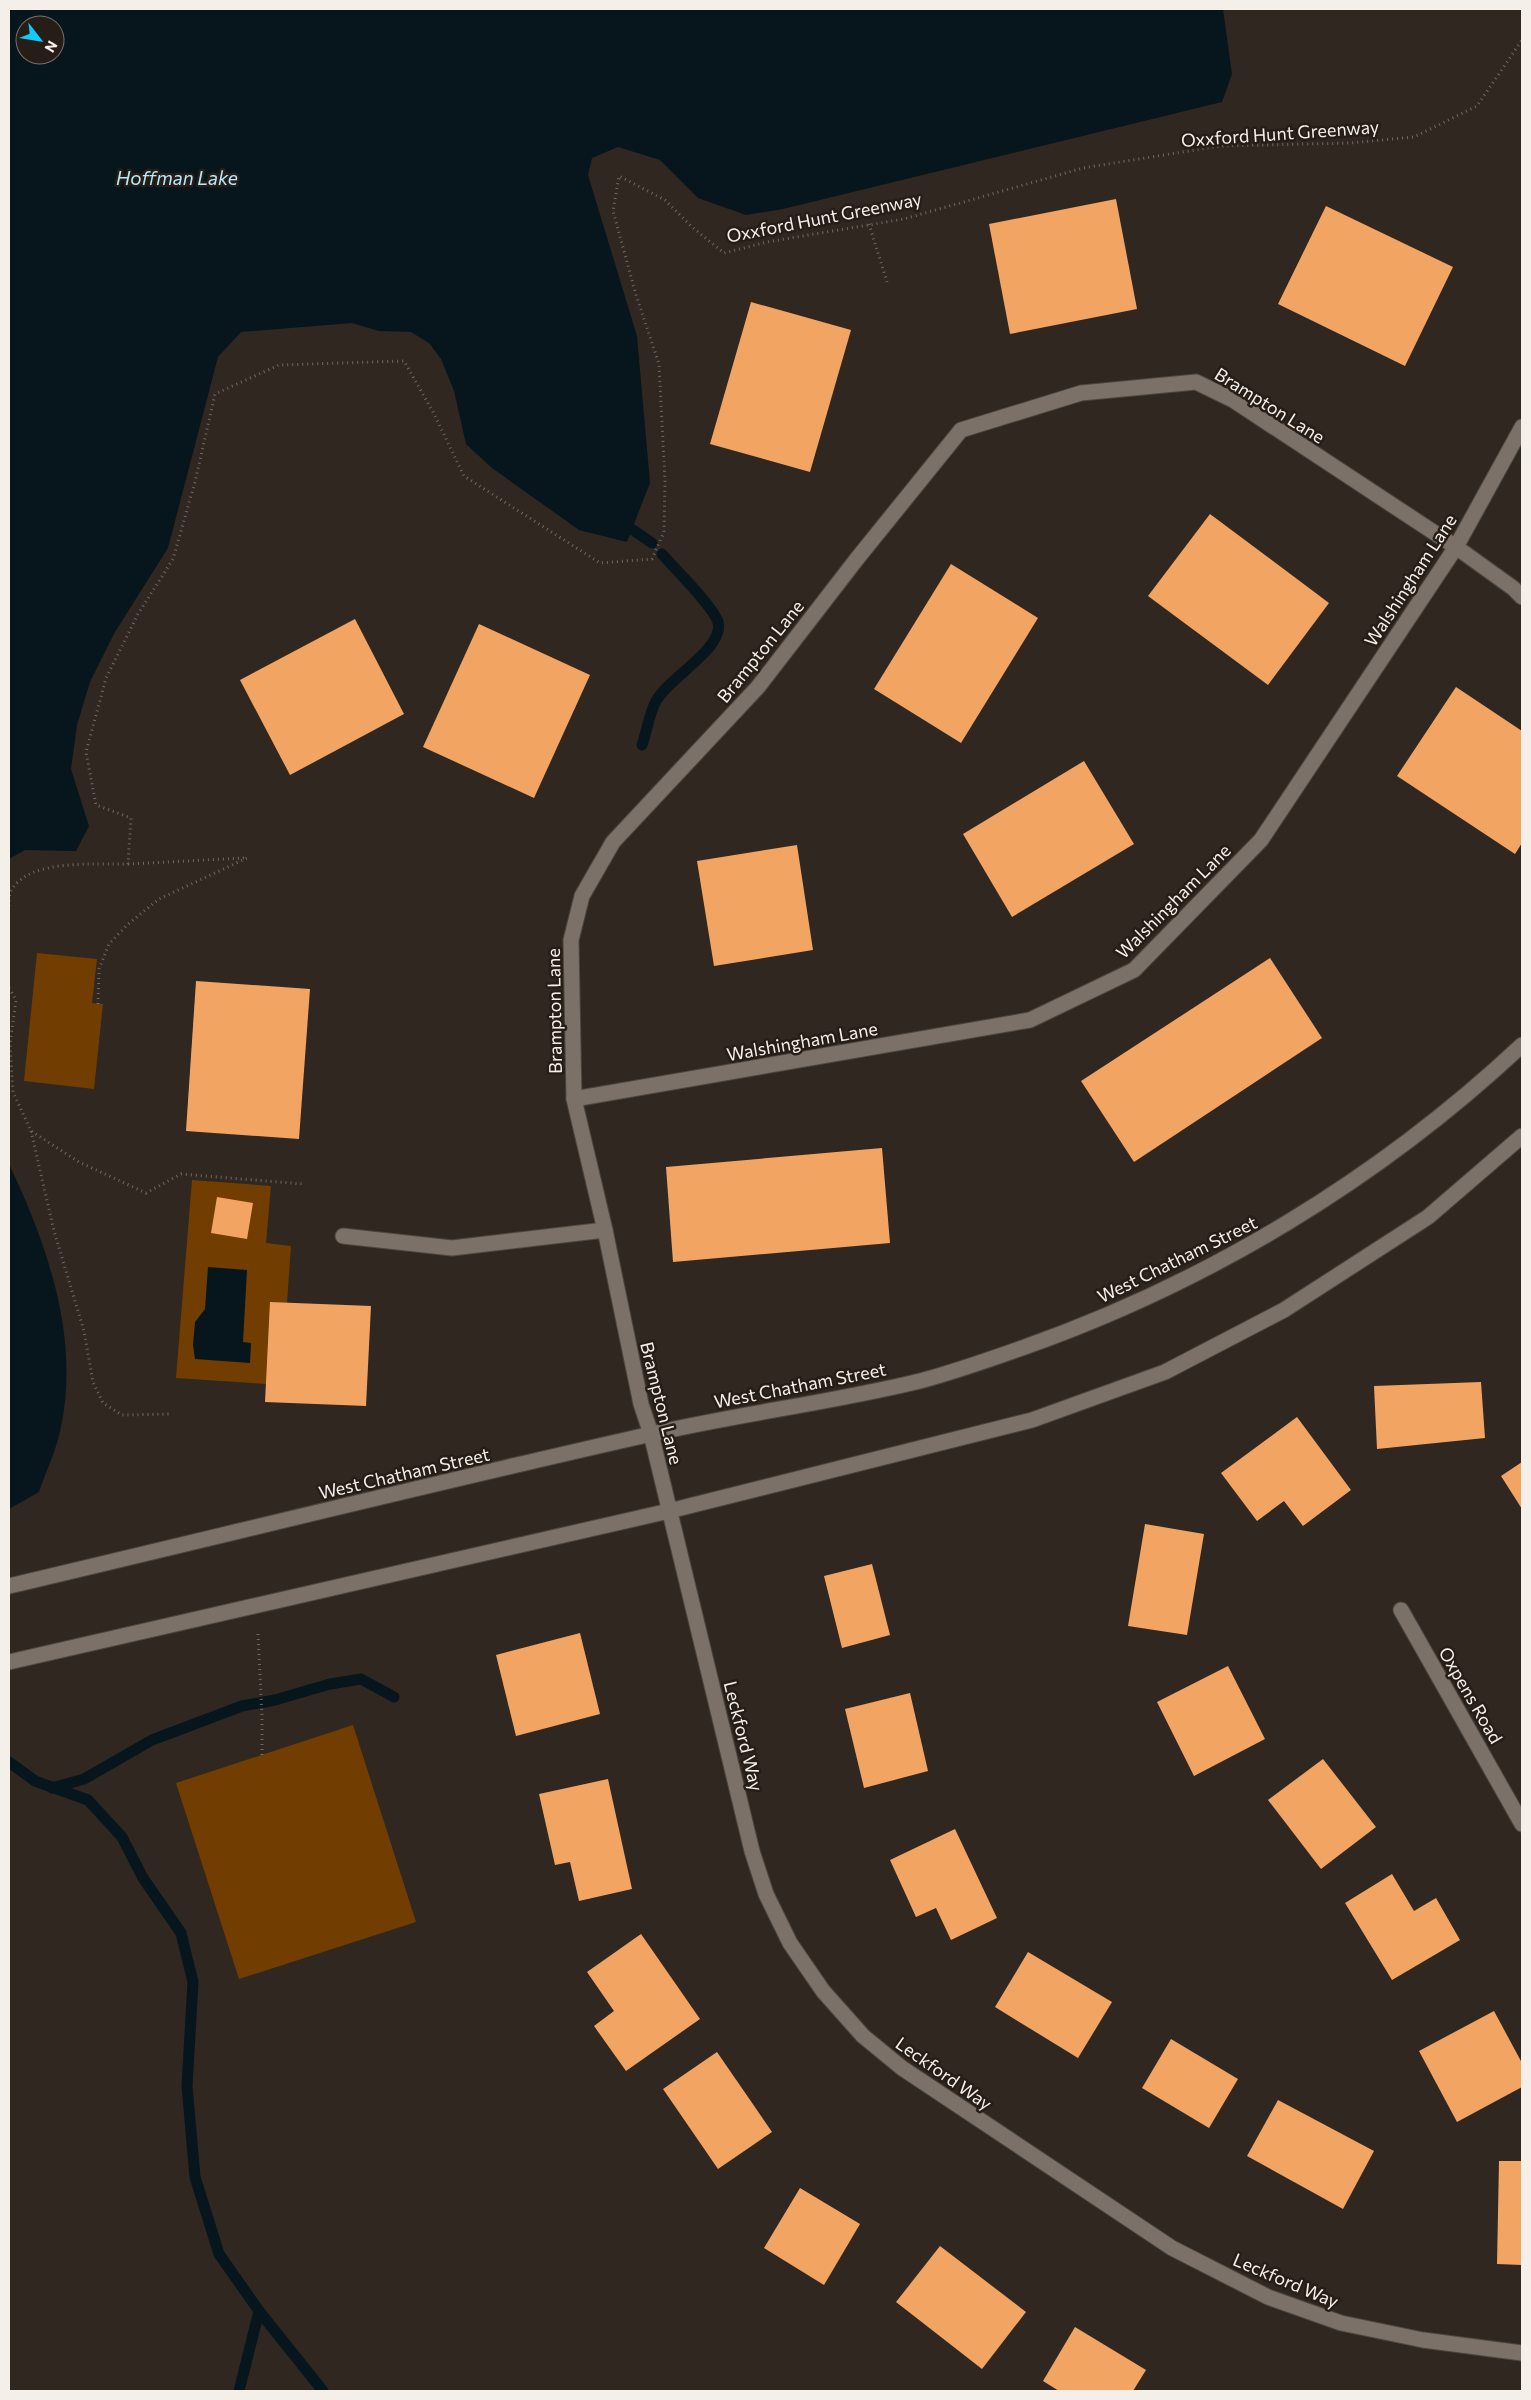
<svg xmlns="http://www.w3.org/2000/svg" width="1531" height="2400" viewBox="0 0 1531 2400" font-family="Commissioner,sans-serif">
<rect width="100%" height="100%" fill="#302720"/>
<g fill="#723d00">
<path d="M 37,953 L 97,959 L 92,1003 L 103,1004 L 94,1089 L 24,1081 Z"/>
<path d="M 192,1180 L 271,1186 L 266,1243 L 291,1246 L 287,1303 L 266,1384 L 176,1378 Z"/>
<path d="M 353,1725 L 416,1922 L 239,1979 L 176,1783 Z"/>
</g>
<g fill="#06161c" fill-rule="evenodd">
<path d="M 9,9 L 1223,9 L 1232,74 L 1222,102 L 783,209 L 746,215 L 698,198 L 660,160 L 618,147 L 592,158 L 588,175 L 637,336 L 650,483 L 627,542 L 579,530 L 492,468 L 466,444 L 454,391 L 441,359 L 429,343 L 411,332 L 379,331 L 352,323 L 241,332 L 218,357 L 168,548 L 115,632 L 90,682 L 77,725 L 71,769 L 89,826 L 76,851 L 25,850 L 9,859 ZM 25,25 L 55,25 L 55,55 L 25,55 Z"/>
<path d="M 9,1164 C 47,1244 80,1337 61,1427 C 57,1449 46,1471 39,1492 L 9,1509 Z"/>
<path d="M 208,1267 L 247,1270 L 243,1342 L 251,1343 L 250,1363 L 195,1359 L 193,1345 L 195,1322 L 205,1309 Z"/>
</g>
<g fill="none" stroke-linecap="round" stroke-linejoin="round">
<g stroke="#06161c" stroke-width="11">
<path d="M 633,530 L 652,543"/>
<path d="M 642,745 C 647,731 649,714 656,701 C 668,678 725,648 718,622 C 713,606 675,569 662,554"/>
<path d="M 9,1762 L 35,1781 L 88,1800 L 122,1837 L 143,1878 L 181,1933 L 193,1982 L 187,2086 L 195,2177 L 219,2254 L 259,2311 L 323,2391"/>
<path d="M 52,1788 L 84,1779 L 152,1740 L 242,1706 L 275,1700 L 330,1684 L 361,1679 L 394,1697"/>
<path d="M 239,2391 L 259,2311"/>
</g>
</g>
<g fill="#f2a563">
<path d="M 1116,199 L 1137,309 L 1010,334 L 989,224 Z"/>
<path d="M 1326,206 L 1453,267 L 1405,366 L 1278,304 Z"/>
<path d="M 751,302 L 851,330 L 810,472 L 710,444 Z"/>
<path d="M 1210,514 L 1329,603 L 1268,685 L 1148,596 Z"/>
<path d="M 951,564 L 1038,618 L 961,743 L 874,689 Z"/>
<path d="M 355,619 L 404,714 L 290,775 L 240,680 Z"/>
<path d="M 479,624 L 590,675 L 534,798 L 423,747 Z"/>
<path d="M 1456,687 L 1522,731 L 1522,843 L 1515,854 L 1397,776 Z"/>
<path d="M 1084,761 L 1134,844 L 1012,917 L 963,834 Z"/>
<path d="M 797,845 L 813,950 L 714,966 L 697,861 Z"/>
<path d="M 1270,958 L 1322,1038 L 1134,1162 L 1081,1081 Z"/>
<path d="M 196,981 L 310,989 L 299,1139 L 186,1131 Z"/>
<path d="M 882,1148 L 890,1243 L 673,1262 L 666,1167 Z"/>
<path d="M 217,1197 L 253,1203 L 247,1239 L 211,1233 Z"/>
<path d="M 270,1302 L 371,1306 L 366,1406 L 265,1402 Z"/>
<path d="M 1481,1382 L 1485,1438 L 1377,1449 L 1374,1386 Z"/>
<path d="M 1297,1417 L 1351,1490 L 1303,1526 L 1284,1501 L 1257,1521 L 1221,1473 Z"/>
<path d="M 1522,1462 L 1522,1509 L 1501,1476 Z"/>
<path d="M 1145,1524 L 1204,1534 L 1187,1635 L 1128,1626 Z"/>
<path d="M 872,1564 L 890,1635 L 842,1648 L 824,1576 Z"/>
<path d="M 580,1633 L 600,1714 L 516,1736 L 496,1655 Z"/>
<path d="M 1228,1666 L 1265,1739 L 1194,1776 L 1157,1702 Z"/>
<path d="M 910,1693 L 928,1771 L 864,1788 L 845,1709 Z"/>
<path d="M 1323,1759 L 1376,1827 L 1321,1869 L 1268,1800 Z"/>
<path d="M 608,1779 L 632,1889 L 579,1901 L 570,1862 L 555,1865 L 539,1794 Z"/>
<path d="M 955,1829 L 997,1918 L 951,1940 L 936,1908 L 916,1917 L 890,1860 Z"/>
<path d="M 1392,1874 L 1414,1911 L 1436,1898 L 1460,1940 L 1392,1980 L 1345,1903 Z"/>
<path d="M 641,1934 L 700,2019 L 626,2071 L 594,2026 L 614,2011 L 587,1972 Z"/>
<path d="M 1028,1952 L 1112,2002 L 1078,2058 L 995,2007 Z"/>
<path d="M 1494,2011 L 1522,2063 L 1522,2087 L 1457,2122 L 1419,2051 Z"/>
<path d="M 1171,2039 L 1238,2079 L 1209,2128 L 1142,2088 Z"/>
<path d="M 717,2052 L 772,2132 L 718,2169 L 663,2089 Z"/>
<path d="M 1278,2100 L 1374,2151 L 1343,2209 L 1247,2156 Z"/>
<path d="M 1499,2161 L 1522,2161 L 1522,2265 L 1497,2264 Z"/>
<path d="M 800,2188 L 860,2224 L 824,2285 L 764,2248 Z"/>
<path d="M 940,2246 L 1026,2312 L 982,2369 L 896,2302 Z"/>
<path d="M 1075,2327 L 1146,2370 L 1133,2391 L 1059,2391 L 1043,2381 Z"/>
</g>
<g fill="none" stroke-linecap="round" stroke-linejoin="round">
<defs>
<path id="lane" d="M 343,1236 L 452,1248 L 605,1230"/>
<g id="street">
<path d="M 1522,597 L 1513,588 L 1456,547 L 1233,400 L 1196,382 L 1081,393 L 961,430 L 856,560 L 758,687 L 613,842 L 582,896 L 571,940 L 574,1099 L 605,1230 L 641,1404 L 651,1434 L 752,1851 L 766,1894 L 790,1943 L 823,1991 L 863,2036 L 902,2068 L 1172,2248 L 1268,2297 L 1341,2323 L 1423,2340 L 1522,2353"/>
<path d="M 574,1099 L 1030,1020 L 1134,970 L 1261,840 L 1456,547 L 1522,427"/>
<path d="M 1401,1610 L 1522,1824"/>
</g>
<g id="secondary">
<path d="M 9,1586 C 221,1536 434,1483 647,1435 C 737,1414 830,1403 920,1381 C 954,1372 988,1360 1022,1348 C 1207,1283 1379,1179 1522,1045"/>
<path d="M 9,1662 L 669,1511 L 1032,1420 L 1165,1372 L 1284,1310 L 1428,1217 L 1522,1136"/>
</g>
</defs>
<use href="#lane" stroke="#4d463f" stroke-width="17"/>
<use href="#street" stroke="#4d463f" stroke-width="17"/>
<use href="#secondary" stroke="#4d463f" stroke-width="17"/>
<g stroke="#716963" stroke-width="3" stroke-dasharray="1 4" stroke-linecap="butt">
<path d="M 869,224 L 887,282"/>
<path d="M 128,864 L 244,858"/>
<path d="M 9,906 C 9,902 9,895 11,891 C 28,858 96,865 128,864 L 131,818 L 96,805 L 86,752 L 106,678 L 138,614 L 173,559 L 195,482 L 215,394 L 279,365 L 404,361 L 433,412 L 464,476 L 600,563 L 652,559 L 664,532 L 665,481 L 659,364 L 636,295 L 613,211 L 619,176 L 665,200 L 692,227 L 724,253 L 767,242 L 904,219 L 1083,168 L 1220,146 L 1350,143 L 1414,137 L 1477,106 L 1522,40"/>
<path d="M 9,988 L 16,1000 L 10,1044 L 13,1092 L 31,1131 L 79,1162 L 146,1193 L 181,1174 L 303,1184"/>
<path d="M 98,1004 L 99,969 L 109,944 L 127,925 L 159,899 L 247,858"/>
<path d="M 31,1131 L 54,1231 L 84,1331 L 93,1382 L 103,1403 L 122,1415 L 171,1414"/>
<path d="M 258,1634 L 262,1716 L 262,1758"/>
</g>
<use href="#lane" stroke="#7b7168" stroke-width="15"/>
<use href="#street" stroke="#7b7168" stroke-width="15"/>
<use href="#secondary" stroke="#7b7168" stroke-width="15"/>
</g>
<g text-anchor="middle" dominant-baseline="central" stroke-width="5" stroke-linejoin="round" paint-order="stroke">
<g font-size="18" fill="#f5efea" stroke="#261d17">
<text transform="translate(1280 133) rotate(-4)">Oxxford Hunt Greenway</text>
<text transform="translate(824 217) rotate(-11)">Oxxford Hunt Greenway</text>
<text transform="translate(1270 405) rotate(32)">Brampton Lane</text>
<text transform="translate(1410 580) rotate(-57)">Walshingham Lane</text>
<text transform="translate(760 651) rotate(-51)">Brampton Lane</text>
<text transform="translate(1173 901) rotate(-45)">Walshingham Lane</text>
<text transform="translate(554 1011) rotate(-91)">Brampton Lane</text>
<text transform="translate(802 1041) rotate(-10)">Walshingham Lane</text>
<text transform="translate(1177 1259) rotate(-26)">West Chatham Street</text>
<text transform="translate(800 1385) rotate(-11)">West Chatham Street</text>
<text transform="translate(662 1403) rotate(76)">Brampton Lane</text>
<text transform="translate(404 1473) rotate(-13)">West Chatham Street</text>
<text transform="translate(1471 1695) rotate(60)">Oxpens Road</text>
<text transform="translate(744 1736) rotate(76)">Leckford Way</text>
<text transform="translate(944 2073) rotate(35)">Leckford Way</text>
<text transform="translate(1286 2280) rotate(23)">Leckford Way</text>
</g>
<g font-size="19" font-style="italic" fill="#b4e9fe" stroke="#261d17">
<text x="177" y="177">Hoffman Lake</text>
</g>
</g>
<rect width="1531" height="2400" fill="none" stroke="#f5efea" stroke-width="20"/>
<g transform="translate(40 40) rotate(121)"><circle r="24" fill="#261d17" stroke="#79716b"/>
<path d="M0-4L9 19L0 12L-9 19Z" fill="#10cafa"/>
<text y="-8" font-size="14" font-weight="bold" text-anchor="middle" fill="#f5efea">N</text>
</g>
</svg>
